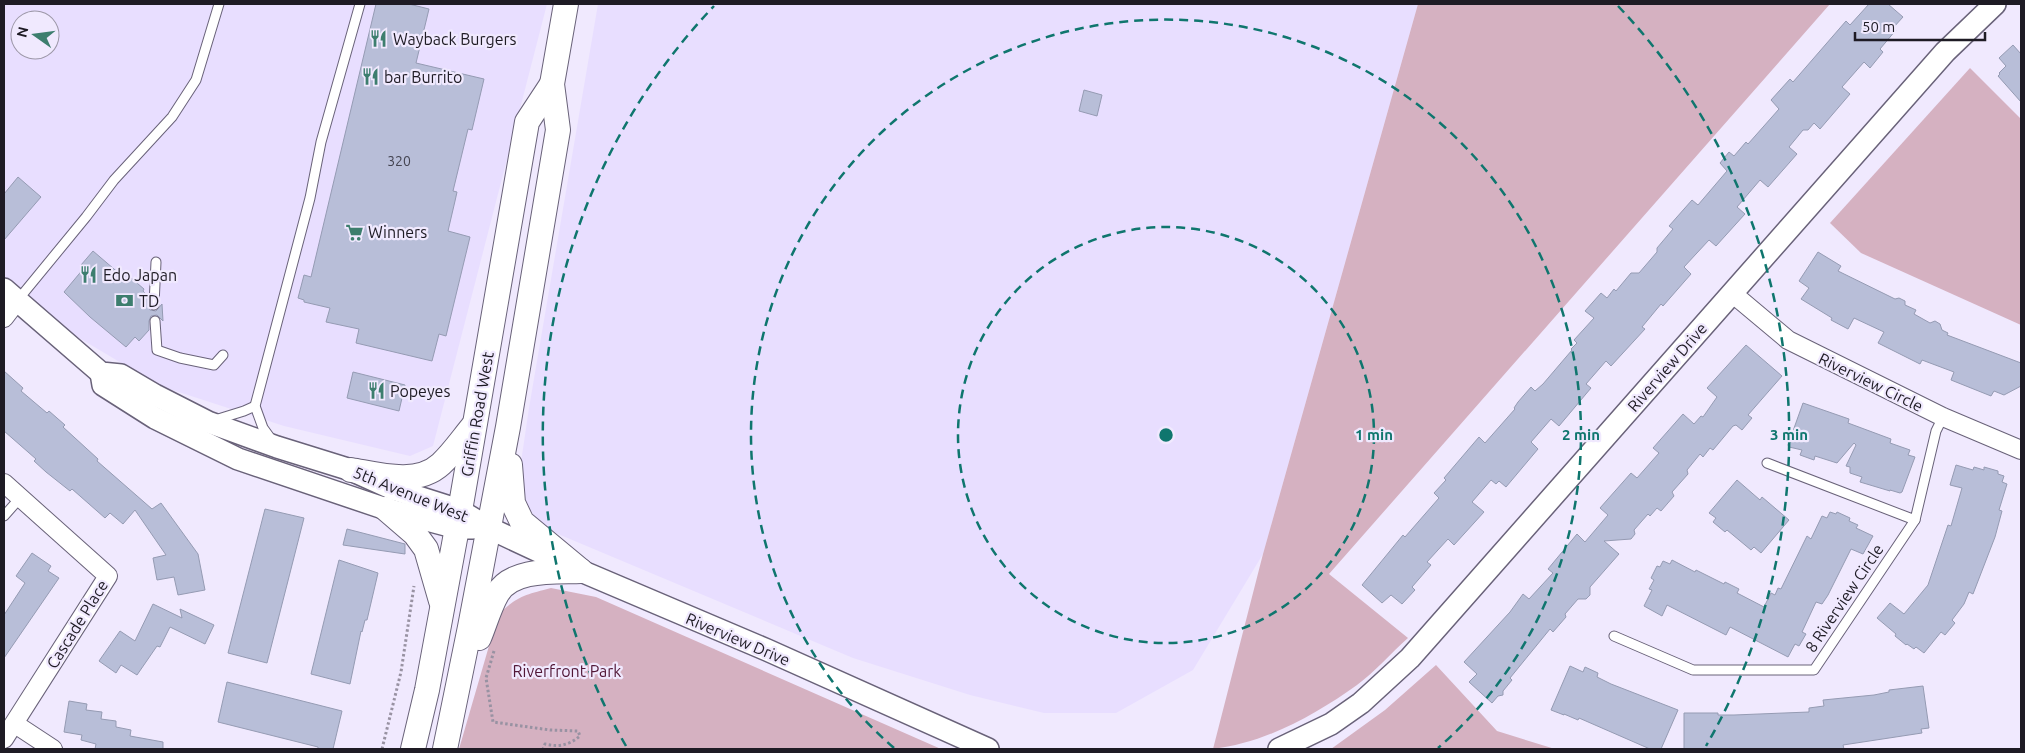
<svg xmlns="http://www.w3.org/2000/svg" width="2025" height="753" viewBox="0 0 2025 753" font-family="Ubuntu,sans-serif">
<rect width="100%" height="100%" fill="#f0e9fe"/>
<g fill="#e8deff" fill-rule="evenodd">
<path d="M 4,4 L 547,4 L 433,446 L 410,456 L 284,426 L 160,386 L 17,301 L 4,289 ZM 20,20 L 50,20 L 50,50 L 20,50 Z"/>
<path d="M 598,4 L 1418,4 L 1263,554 L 1193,670 L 1116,713 L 1044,713 L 970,695 L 853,658 L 558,534 L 539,523 L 527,505 L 520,469 L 529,408 Z"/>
</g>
<g fill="#d5b1c1">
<path d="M 1418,4 L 1830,4 L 1329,574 L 1408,638 C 1391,653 1375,672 1357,685 C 1315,715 1265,743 1213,749 L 1263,554 Z"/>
<path d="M 1970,68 L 2021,119 L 2021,325 L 1861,253 L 1830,223 Z"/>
<path d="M 551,588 L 596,597 L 941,749 L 459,749 L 498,615 C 517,596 525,595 551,588 Z"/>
<path d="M 1436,665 L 1497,731 L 1555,749 L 1331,749 L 1385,710 Z"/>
</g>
<g fill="#b8bed8" stroke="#959bb3">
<path d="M 376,4 L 409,4 L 429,9 L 416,63 L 484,79 L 472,130 L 468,129 L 453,191 L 457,192 L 455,201 L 448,231 L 470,237 L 446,336 L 439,334 L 432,361 L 356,343 L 359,329 L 326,322 L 330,308 L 304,302 L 304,300 L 298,298 L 304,275 L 311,277 Z"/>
<path d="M 1869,4 L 1888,4 L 1903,17 L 1893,28 L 1896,30 L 1880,49 L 1883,52 L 1870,68 L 1864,62 L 1842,87 L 1850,94 L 1820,129 L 1814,123 L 1808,130 L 1803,130 L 1789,147 L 1797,154 L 1768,187 L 1760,180 L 1737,207 L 1745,214 L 1716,246 L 1709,240 L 1684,267 L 1691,274 L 1663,306 L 1661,304 L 1642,327 L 1645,329 L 1611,366 L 1606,361 L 1586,384 L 1591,388 L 1559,426 L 1551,419 L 1531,442 L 1538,449 L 1506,487 L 1499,481 L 1496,484 L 1491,480 L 1472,502 L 1484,512 L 1454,545 L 1448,539 L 1427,562 L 1431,565 L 1412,587 L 1415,590 L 1402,604 L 1391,595 L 1382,603 L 1362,585 L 1403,535 L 1405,537 L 1439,498 L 1434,493 L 1446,480 L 1444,478 L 1479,437 L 1485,443 L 1515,409 L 1514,408 L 1518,402 L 1531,387 L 1535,391 L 1543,384 L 1572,350 L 1571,349 L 1577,343 L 1574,340 L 1594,318 L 1585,311 L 1601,293 L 1607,298 L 1614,289 L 1616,291 L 1631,273 L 1639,273 L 1657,252 L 1657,248 L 1673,229 L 1669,226 L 1692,200 L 1698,205 L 1727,171 L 1720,163 L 1729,152 L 1734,156 L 1746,142 L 1748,144 L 1779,109 L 1771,100 L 1790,79 L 1793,82 L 1846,21 L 1850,25 Z"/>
<path d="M 2013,45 L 2021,54 L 2021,102 L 1998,76 L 2000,74 L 1999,73 L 2006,66 L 1999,58 Z"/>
<path d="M 1084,90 L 1102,95 L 1097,116 L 1079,111 Z"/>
<path d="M 18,177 L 41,197 L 4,240 L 4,194 Z"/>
<path d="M 93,251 L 121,275 L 124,272 L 144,289 L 143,291 L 148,296 L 148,305 L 150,310 L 156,311 L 162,304 L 163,321 L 157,315 L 151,316 L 149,321 L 149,330 L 139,341 L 135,337 L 126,347 L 90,317 L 64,292 L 84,268 L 81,265 Z"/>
<path d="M 1818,252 L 1841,266 L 1838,271 L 1895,299 L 1899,298 L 1905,301 L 1905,305 L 1916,310 L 1914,314 L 1930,323 L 1935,321 L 1940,324 L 1942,330 L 1948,333 L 1947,335 L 2021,363 L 2021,386 L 2004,395 L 1994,391 L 1991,396 L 1951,380 L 1954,372 L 1922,360 L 1920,364 L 1878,343 L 1884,332 L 1854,318 L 1848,329 L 1831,320 L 1832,318 L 1801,299 L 1809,288 L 1799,281 Z"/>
<path d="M 1746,345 L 1782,376 L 1748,415 L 1752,418 L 1742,430 L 1736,425 L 1733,426 L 1713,450 L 1710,448 L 1703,457 L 1700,454 L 1687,470 L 1688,474 L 1672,492 L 1674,496 L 1661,511 L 1657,508 L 1650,516 L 1648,514 L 1634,530 L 1635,534 L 1631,539 L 1604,541 L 1619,554 L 1590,587 L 1590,595 L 1586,599 L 1578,599 L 1565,614 L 1566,617 L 1553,632 L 1550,629 L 1510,678 L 1512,680 L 1503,691 L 1503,695 L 1498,696 L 1492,703 L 1469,682 L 1477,674 L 1464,662 L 1510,612 L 1523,594 L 1529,599 L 1553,573 L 1548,569 L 1577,534 L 1585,542 L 1608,515 L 1600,508 L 1631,473 L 1637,478 L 1659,453 L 1653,448 L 1683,414 L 1694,424 L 1701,416 L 1703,417 L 1717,397 L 1707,388 Z"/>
<path d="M 4,371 L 23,388 L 21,391 L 47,413 L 49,411 L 65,425 L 63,427 L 98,459 L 97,461 L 152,509 L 161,503 L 198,554 L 205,590 L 178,595 L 174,577 L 157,580 L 153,558 L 166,555 L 135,510 L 123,524 L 110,513 L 105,518 L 72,489 L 70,491 L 46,472 L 34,461 L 36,459 L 4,431 Z"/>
<path d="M 353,372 L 405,385 L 399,411 L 347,398 Z"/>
<path d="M 1803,403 L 1849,419 L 1848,423 L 1891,439 L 1890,443 L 1910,450 L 1908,455 L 1915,457 L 1902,492 L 1900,493 L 1890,490 L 1890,491 L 1860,482 L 1862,477 L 1850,473 L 1850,467 L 1846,466 L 1856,445 L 1854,443 L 1837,463 L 1815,456 L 1814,460 L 1800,455 L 1802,450 L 1789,447 L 1788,445 Z"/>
<path d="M 1956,465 L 1973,470 L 1974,467 L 1984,470 L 1984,467 L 1998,471 L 1998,474 L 2004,476 L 2002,482 L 2007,484 L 1999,510 L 2002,511 L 1995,537 L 1973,594 L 1969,592 L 1964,604 L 1952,620 L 1955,623 L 1945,635 L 1941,632 L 1924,653 L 1916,647 L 1914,649 L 1907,644 L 1906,645 L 1895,636 L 1896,634 L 1877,618 L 1890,603 L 1904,614 L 1928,585 L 1948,525 L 1951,526 L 1962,488 L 1950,485 Z"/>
<path d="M 1737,480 L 1760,500 L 1762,497 L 1789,520 L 1761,553 L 1754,547 L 1751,550 L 1727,530 L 1725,532 L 1713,522 L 1716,518 L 1709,513 Z"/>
<path d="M 265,509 L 304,518 L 267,663 L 228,653 Z"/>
<path d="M 1830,512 L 1836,514 L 1837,512 L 1850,518 L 1849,521 L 1858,525 L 1856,528 L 1873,536 L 1863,554 L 1851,549 L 1828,595 L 1822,604 L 1816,602 L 1802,632 L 1806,634 L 1799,646 L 1795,644 L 1788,657 L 1730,627 L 1726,635 L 1667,605 L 1662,616 L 1644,606 L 1652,590 L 1649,589 L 1654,580 L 1651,578 L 1657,566 L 1660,567 L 1663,561 L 1670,564 L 1672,560 L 1695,572 L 1696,570 L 1724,584 L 1725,582 L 1739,589 L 1737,593 L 1764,607 L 1771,593 L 1775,595 L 1778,588 L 1781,589 L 1807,536 L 1811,539 L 1822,516 L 1827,518 Z"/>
<path d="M 347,529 L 405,544 L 405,554 L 343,545 Z"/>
<path d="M 32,553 L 51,566 L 48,571 L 59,578 L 4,658 L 4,615 L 25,583 L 16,576 Z"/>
<path d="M 339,560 L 378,573 L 367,620 L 365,620 L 362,632 L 361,631 L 350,684 L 311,674 Z"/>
<path d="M 153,604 L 182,618 L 180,609 L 214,625 L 205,644 L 170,627 L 160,647 L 157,646 L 137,675 L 121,665 L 116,673 L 99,661 L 120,631 L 135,641 Z"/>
<path d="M 1570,666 L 1583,672 L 1585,667 L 1598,673 L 1597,677 L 1611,684 L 1678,710 L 1661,749 L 1650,749 L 1579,718 L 1578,720 L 1564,714 L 1564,715 L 1551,710 Z"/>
<path d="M 227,682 L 342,711 L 333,749 L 318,749 L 318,747 L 218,722 Z"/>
<path d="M 1923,686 L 1929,728 L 1921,729 L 1922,733 L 1843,745 L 1844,749 L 1684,749 L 1684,713 L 1718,713 L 1718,715 L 1734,715 L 1809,712 L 1809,708 L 1824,706 L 1823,700 L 1874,695 L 1889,692 L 1889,690 Z"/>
<path d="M 69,701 L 87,704 L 86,710 L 102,712 L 101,719 L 116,721 L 116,727 L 131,730 L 130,736 L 163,742 L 163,749 L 95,749 L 96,744 L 81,740 L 82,735 L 64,732 Z"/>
</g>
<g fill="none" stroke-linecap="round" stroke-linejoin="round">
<defs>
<g id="service">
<path d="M 17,301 L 86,217 L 114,180 L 172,117 L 196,80 L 219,4"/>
<path d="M 154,305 L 156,262"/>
<path d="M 155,321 L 157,350 L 180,358 L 214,365 L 223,355"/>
<path d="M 215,420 L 244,411 L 255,406"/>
<path d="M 271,439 L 263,428 L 255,406 L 310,198 L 321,142 L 360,4"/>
<path d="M 1767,463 L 1915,520 L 1936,431 L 1943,417"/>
<path d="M 4,516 L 20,498"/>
<path d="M 1614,636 L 1693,670 L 1814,670 L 1915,520"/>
</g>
<g id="minor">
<path d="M 1732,293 L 1788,340 L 1943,417 L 2021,450"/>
<path d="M 4,318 L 17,301"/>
<path d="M 4,483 L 108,576 L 4,739"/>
<path d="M 15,724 L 53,749"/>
</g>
<g id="tertiary">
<path d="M 4,289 L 101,373 L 121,375 L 155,395 L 208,422 L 277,447 L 351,470 L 393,489 L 459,510 L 489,528 L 581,571 L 767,650 L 988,749"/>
<path d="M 101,373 L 103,385 L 155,418 L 238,459 L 386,509 L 457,528 L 473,528"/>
<path d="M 1279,749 L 1331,724 L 1361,703 L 1410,658 L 1945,52 L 1995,4"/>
</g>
<g id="secondary">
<path d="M 510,465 L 513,503 L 522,522 L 581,571"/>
<path d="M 351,470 C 380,475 417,486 441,464 C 453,453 463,438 474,425"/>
<path d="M 386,509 L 415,534 L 426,549 L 441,601"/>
<path d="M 479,638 C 485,624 489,608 497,594 C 512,568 555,572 581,571"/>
<path d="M 413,749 L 427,690 L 457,528 L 527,122 L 552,84"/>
<path d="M 445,749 L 470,627 L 508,427 L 558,130 L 552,84 L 566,4"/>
</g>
</defs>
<use href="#service" stroke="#696279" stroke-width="11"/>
<use href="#minor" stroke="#696279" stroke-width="20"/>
<use href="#tertiary" stroke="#696279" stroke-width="24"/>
<use href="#secondary" stroke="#696279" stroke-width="26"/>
<g stroke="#9892a2" stroke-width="3" stroke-dasharray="2.5 2.5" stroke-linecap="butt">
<path d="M 494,651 L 486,678 L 493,722 L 550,730 L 578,731 L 580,736 C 568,746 558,747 545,744 L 543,749"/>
<path d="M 382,749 L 401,672 L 414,586"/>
</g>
<use href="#service" stroke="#fff" stroke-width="9"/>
<use href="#minor" stroke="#fff" stroke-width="18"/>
<use href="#tertiary" stroke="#fff" stroke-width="21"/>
<use href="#secondary" stroke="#fff" stroke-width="24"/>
</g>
<g fill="none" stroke="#0f766e" stroke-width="2.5" stroke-dasharray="9 6">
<circle cx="1166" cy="435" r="208"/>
<path d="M894 748A415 415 0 1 1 1438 748"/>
<path d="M626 746A623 623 0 0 1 714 6M1618 6A623 623 0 0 1 1706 746"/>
</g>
<defs>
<symbol id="restaurant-bare" viewBox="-9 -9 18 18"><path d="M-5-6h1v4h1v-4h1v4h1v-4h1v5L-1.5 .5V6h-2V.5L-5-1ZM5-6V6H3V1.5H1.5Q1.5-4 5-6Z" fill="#3d7e6e" stroke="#f0e9fe" stroke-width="2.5" paint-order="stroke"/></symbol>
<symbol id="supermarket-bare" viewBox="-9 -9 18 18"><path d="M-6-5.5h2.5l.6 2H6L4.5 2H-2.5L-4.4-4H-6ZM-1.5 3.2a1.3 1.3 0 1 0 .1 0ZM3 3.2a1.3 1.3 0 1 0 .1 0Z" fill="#3d7e6e" stroke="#f0e9fe" stroke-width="2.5" paint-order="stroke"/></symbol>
<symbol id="bank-bare" viewBox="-9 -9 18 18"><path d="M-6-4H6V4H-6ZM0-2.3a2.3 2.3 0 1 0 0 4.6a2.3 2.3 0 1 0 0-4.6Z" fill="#3d7e6e" stroke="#f0e9fe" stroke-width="2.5" paint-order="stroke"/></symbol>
</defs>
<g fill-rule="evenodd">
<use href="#restaurant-bare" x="366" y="26" width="25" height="25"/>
<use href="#restaurant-bare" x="358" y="64" width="25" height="25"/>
<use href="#supermarket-bare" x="342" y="220" width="25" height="25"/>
<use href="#restaurant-bare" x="76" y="262" width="25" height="25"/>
<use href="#bank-bare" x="112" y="288" width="25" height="25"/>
<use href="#restaurant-bare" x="364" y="378" width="25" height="25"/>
</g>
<g text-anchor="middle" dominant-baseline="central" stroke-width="4.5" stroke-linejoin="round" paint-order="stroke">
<g font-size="14" fill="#444451">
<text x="399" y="161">320</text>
</g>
<g font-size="16" fill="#1e1b24" stroke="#f0e9fe" text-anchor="start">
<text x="393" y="39">Wayback Burgers</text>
<text x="384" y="77">bar Burrito</text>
<text x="368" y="232">Winners</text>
<text x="103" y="275">Edo Japan</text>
<text x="139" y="301">TD</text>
<text x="390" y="391">Popeyes</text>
</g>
<g font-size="16" fill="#1e1b24" stroke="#f0e9fe">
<text transform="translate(1667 367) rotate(-49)">Riverview Drive</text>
<text transform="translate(1871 382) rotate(26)">Riverview Circle</text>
<text transform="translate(477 414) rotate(-80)">Griffin Road West</text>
<text transform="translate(411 494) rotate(22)">5th Avenue West</text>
<text transform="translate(1844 598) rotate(-56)">8 Riverview Circle</text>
<text transform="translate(77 624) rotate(-58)">Cascade Place</text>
<text transform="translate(738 639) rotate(23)">Riverview Drive</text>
</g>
<g font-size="16" fill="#511737" stroke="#f0e9fe">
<text x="567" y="671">Riverfront Park</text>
</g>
</g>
<circle cx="1166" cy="435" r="8" fill="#0f766e" stroke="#f0e9fe" stroke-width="2.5"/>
<g font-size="15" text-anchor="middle" font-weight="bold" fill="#0f766e" stroke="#f0e9fe" stroke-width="4.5" stroke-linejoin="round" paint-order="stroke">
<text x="1374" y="440">1 min</text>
<text x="1581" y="440">2 min</text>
<text x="1789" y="440">3 min</text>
</g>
<rect width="2025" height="753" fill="none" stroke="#1e1b24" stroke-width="10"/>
<g transform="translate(35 35) rotate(284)"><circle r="24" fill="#f0e9fe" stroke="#9c97a7"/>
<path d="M0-4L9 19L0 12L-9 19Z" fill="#3d7e6e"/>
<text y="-8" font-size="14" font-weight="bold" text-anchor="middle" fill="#1e1b24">N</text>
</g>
<path d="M1855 32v8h130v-8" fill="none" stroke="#1e1b24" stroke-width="2.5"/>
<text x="1862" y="32" font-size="15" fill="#1e1b24" stroke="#f0e9fe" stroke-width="4" paint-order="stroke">50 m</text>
</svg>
